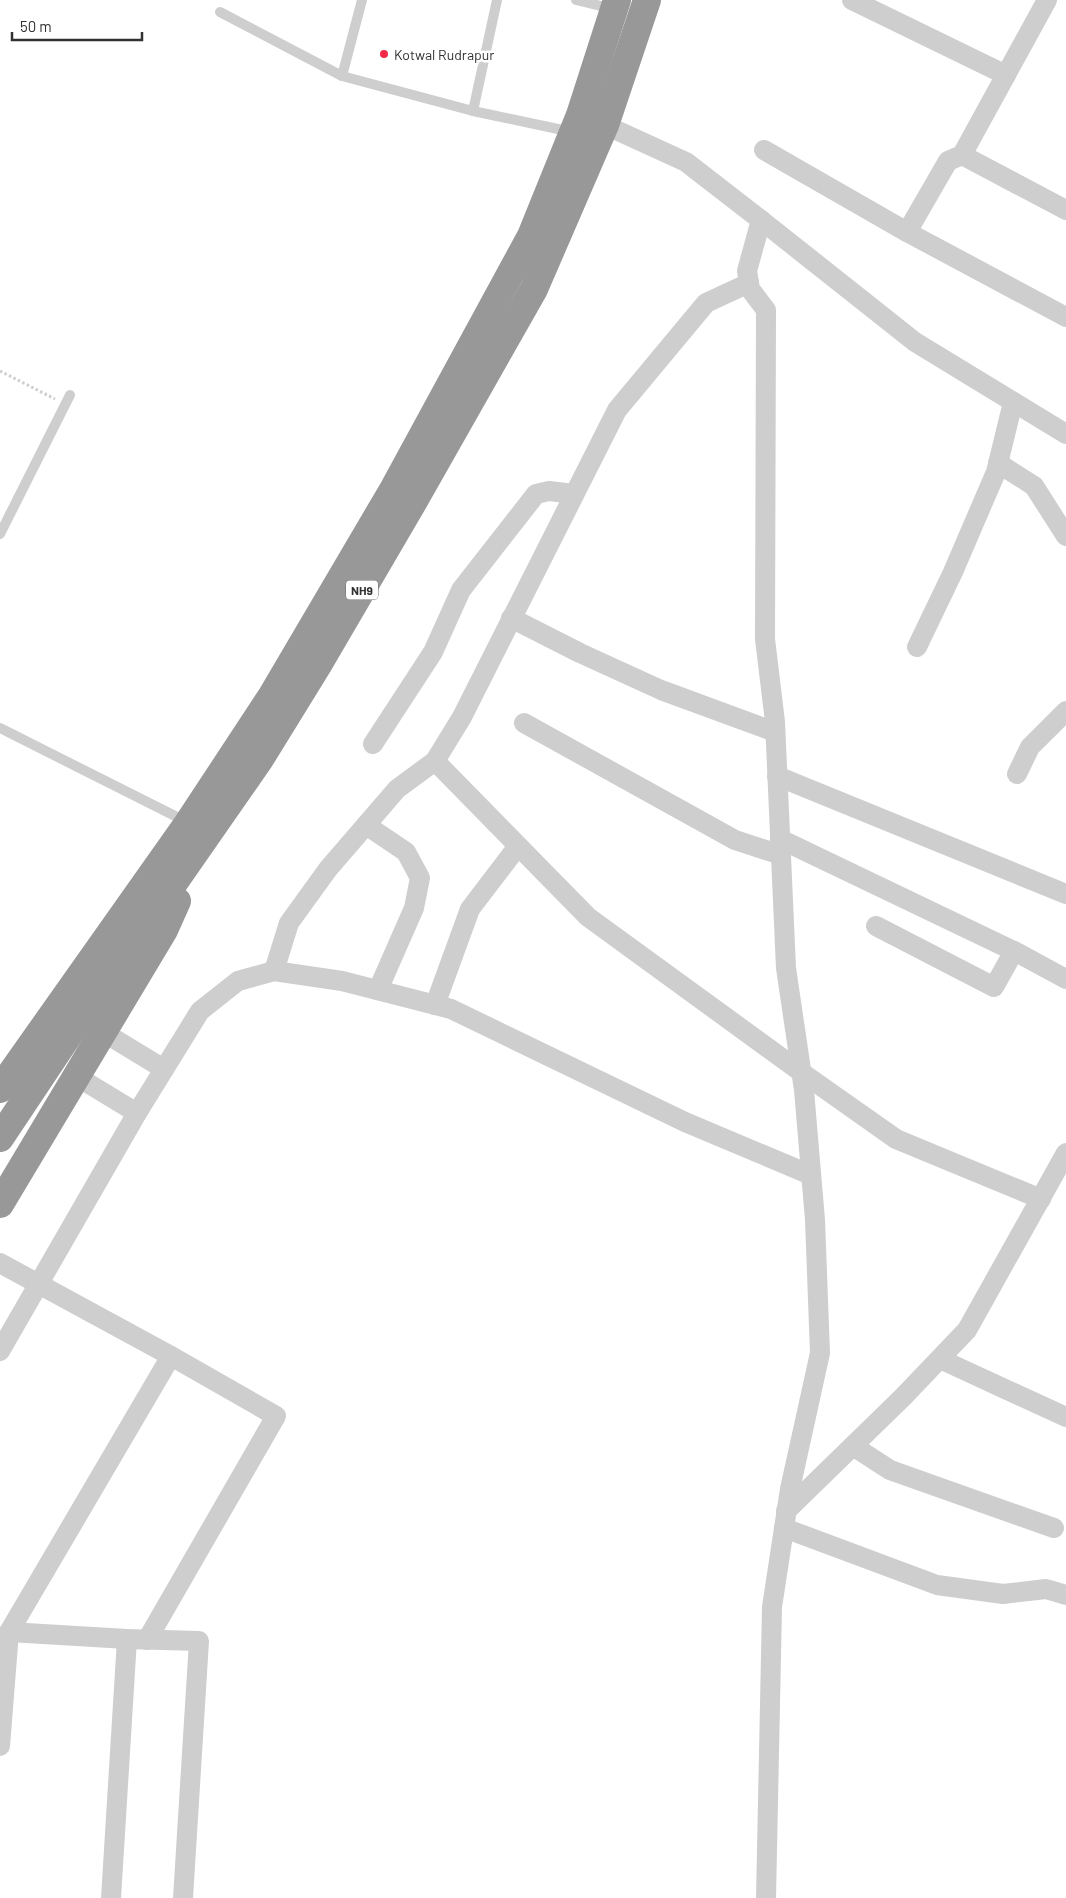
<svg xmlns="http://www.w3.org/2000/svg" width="1066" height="1898" viewBox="0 0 1066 1898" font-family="Barlow,sans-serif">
<rect width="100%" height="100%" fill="#fff"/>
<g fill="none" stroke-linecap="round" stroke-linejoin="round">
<path stroke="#cecece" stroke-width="3" stroke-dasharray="2.5 2.5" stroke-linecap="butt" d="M 0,371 L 55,399"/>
<g stroke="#cecece" stroke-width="10">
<path d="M 576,0 L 613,9"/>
<path d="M 220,12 L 342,76 L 473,111 L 572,132"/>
<path d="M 342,76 L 362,0"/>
<path d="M 473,111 L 497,0"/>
<path d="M 0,534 L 70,395"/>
<path d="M 0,728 L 187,822"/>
</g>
<g stroke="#cecece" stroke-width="20">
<path d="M 852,0 L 1006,75"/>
<path d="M 605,125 L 686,162 L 761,220 L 747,271 L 750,289 L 766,310 L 765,639 L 775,722 L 786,968 L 804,1090 L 815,1220 L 820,1353 L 790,1489 L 772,1607 L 766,1898"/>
<path d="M 764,150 L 907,232 L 1066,317"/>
<path d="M 962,155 L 1066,210"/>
<path d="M 761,220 L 915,342 L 1066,434"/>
<path d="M 907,232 L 948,161 L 962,155 L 1047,0"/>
<path d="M 998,463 L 1034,486 L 1066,536"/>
<path d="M 511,618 L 580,653 L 661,690 L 775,732"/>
<path d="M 917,647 L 953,572 L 996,472 L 1013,402"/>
<path d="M 524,723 L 735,840 L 781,855"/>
<path d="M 373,744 L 433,652 L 461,590 L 536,494 L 549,491 L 574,494"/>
<path d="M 435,761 L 588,917 L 801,1072 L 896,1139 L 1041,1199"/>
<path d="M 1017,774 L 1030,747 L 1066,711"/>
<path d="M 777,776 L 1066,894"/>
<path d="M 366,825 L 406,852 L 420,878 L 414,908 L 378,990"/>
<path d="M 780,839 L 1018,953 L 1066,979"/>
<path d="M 876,926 L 994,987 L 1014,951"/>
<path d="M 274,971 L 289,923 L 328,869 L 397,789 L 435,761 L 462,717 L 617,410 L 706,303 L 749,283"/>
<path d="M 435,1005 L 470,909 L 518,846"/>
<path d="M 103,1032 L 164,1069"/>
<path d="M 76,1076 L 137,1113"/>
<path d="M 0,1263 L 171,1356 L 276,1416 L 147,1640"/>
<path d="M 0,1351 L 137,1113 L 200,1011 L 238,981 L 274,971 L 342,981 L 451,1009 L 685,1122 L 811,1175"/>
<path d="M 940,1359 L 1066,1417"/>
<path d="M 853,1446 L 890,1470 L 1054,1528"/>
<path d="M 786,1511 L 903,1397 L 967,1330 L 1066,1153"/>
<path d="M 784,1528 L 937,1585 L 1003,1594 L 1046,1589 L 1066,1595"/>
<path d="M 9,1632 L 127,1639 L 199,1641 L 183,1898"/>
<path d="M 0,1746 L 9,1632 L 171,1356"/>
<path d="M 111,1898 L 127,1639"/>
</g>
<g stroke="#989898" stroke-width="28">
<path d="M 0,1089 L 188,823 L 271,697 L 394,488 L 531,236 L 580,115 L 617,0"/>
<path d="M 0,1138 L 84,1012 L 260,759 L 318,665 L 415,499 L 534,289 L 605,125 L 647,0"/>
<path d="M 0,1204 L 164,930 L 177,901"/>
</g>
</g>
<circle fill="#f22948" stroke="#fff" stroke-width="2" cx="384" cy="54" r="5"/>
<g text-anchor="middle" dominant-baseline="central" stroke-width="5" stroke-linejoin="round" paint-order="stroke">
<rect fill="#fff" stroke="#6f6f6f" stroke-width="1" x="346" y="580.5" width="32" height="19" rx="4"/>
<g font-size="12" font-weight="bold" fill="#313131">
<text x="362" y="590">NH9</text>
</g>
<g font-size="14" fill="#313131" stroke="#fff" text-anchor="start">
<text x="394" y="54">Kotwal Rudrapur</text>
</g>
</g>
<path d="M12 32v8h130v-8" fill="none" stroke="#313131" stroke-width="2.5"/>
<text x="20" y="32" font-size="15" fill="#313131" stroke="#ffffff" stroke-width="4" paint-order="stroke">50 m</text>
</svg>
